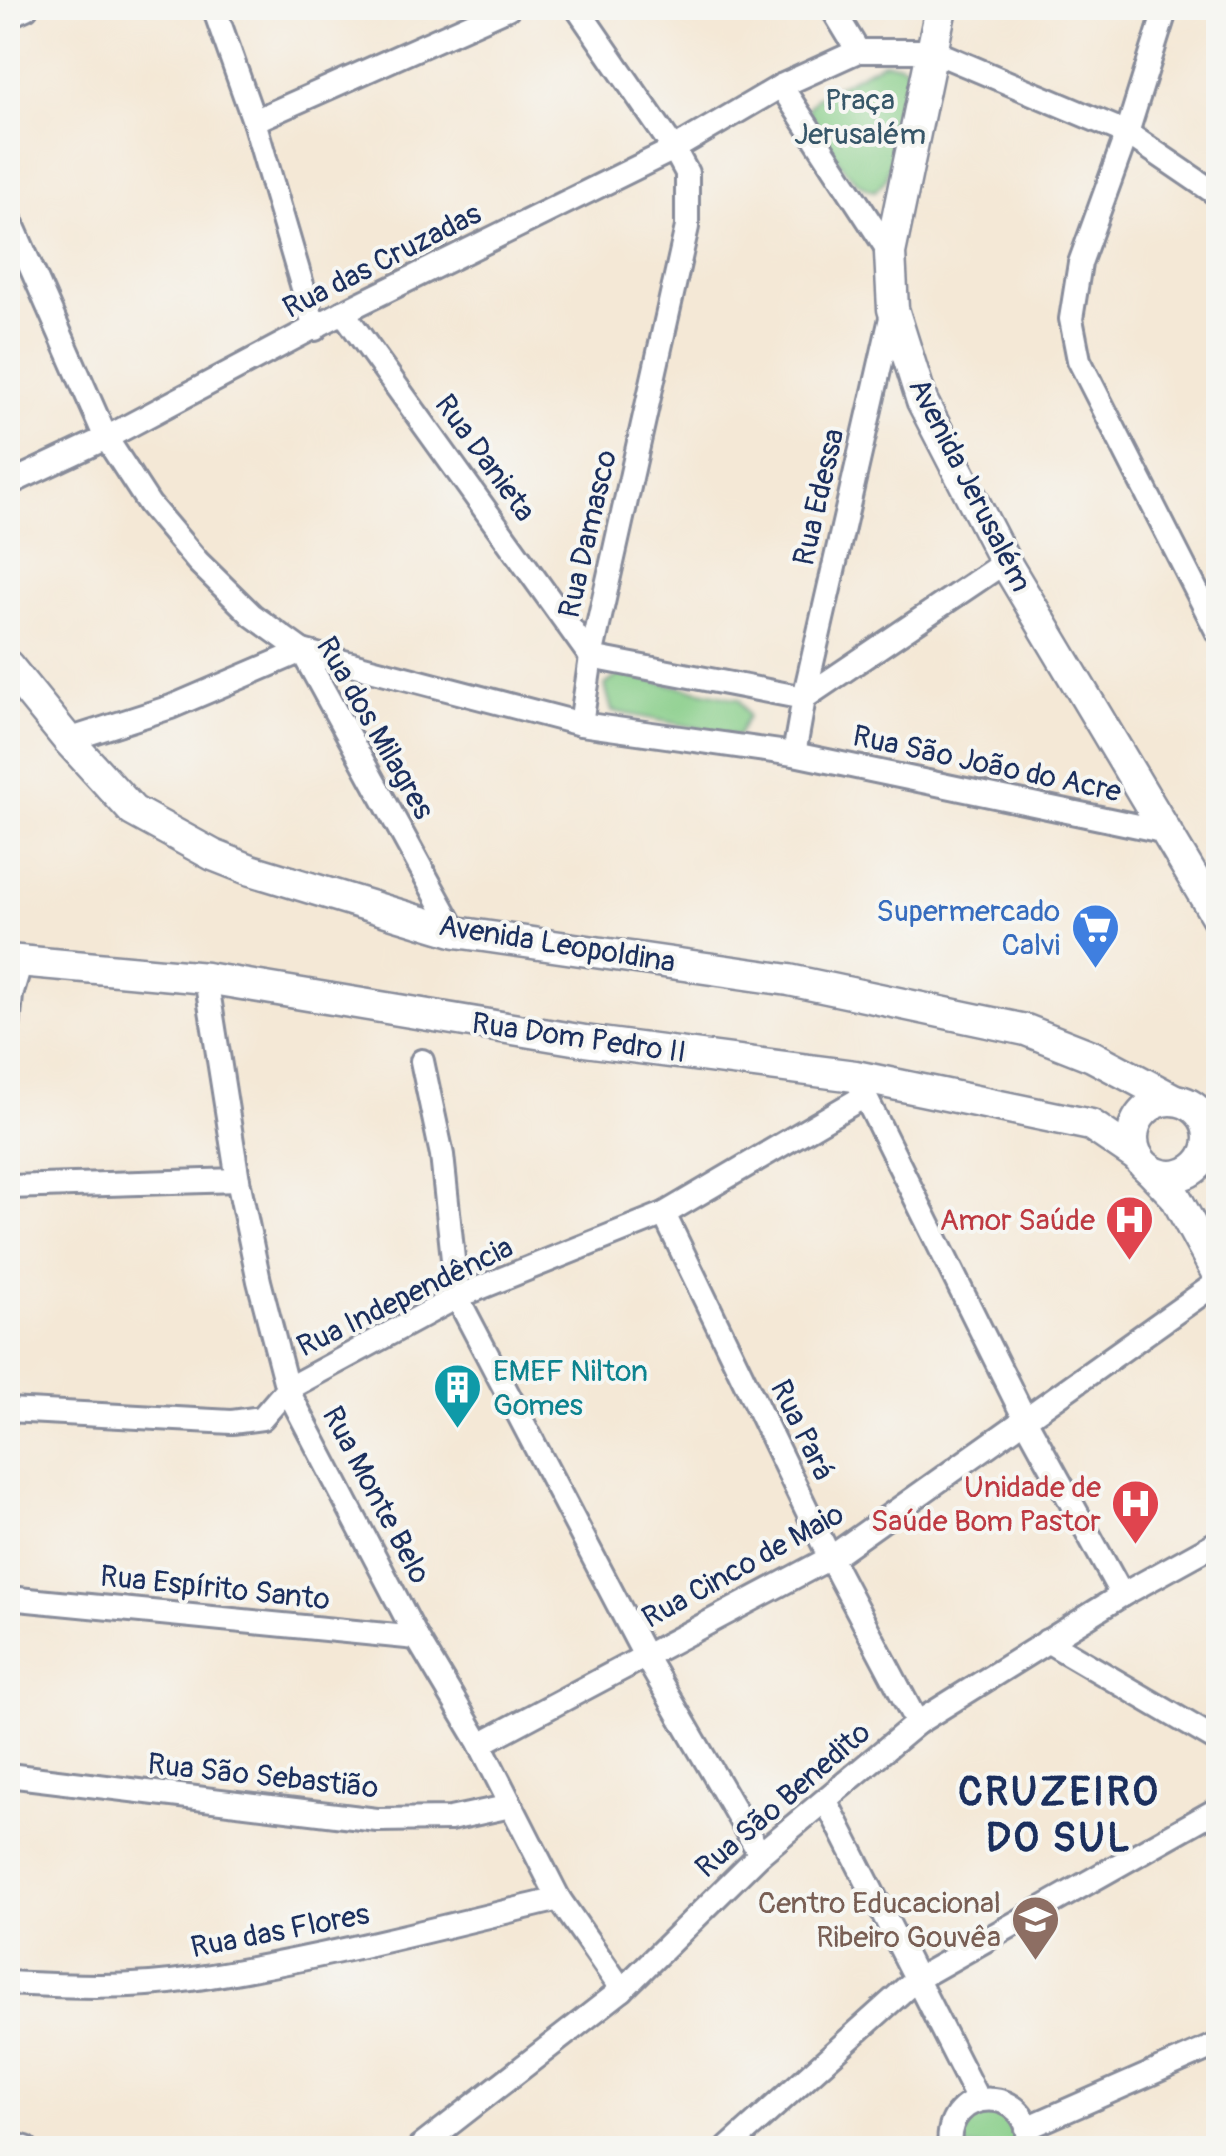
<svg xmlns="http://www.w3.org/2000/svg" width="1226" height="2156" viewBox="0 0 1226 2156" font-family="Pangolin,sans-serif">
<rect width="100%" height="100%" fill="#f6f6f2"/>
<filter id="ink" filterUnits="userSpaceOnUse"><feTurbulence type="fractalNoise" baseFrequency=".01" numOctaves="2"/><feDisplacementMap in="SourceGraphic" scale="20" xChannelSelector="R" yChannelSelector="G"/><feConvolveMatrix kernelMatrix="1 2 1 2 8 2 1 2 1" color-interpolation-filters="sRGB"/></filter>
<filter id="wash" filterUnits="userSpaceOnUse"><feTurbulence type="fractalNoise" baseFrequency=".0048" numOctaves="4" result="noise"/><feDisplacementMap in="SourceGraphic" scale="40" xChannelSelector="R" yChannelSelector="G"/><feGaussianBlur stdDeviation="2.25" result="paint"/><feColorMatrix in="noise" values="0 0 0 0 0 0 0 0 0 0 0 0 0 0 0 0 0 1.4 0 .05"/><feComposite in="paint" operator="in"/></filter>
<g filter="url(#wash)">
<rect width="100%" height="100%" fill="#f4e8d6"/>
<g fill="#87cd88" stroke="#517e73" stroke-width="2.5">
<path d="M 883,62 L 900,64 L 911,71 L 886,179 L 875,191 C 846,186 823,134 807,109 L 817,97 Z"/>
<path d="M 620,674 L 739,699 L 748,716 L 738,736 L 612,711 L 605,685 Z"/>
<path d="M 999,2100 L 1028,2148 L 950,2148 L 950,2129 Z"/>
</g>
</g>
<g filter="url(#ink)">
<g fill="none" stroke-linecap="round" stroke-linejoin="round">
<defs>
<g id="street">
<path d="M 214,8 L 254,121 L 315,329"/>
<path d="M 577,8 L 674,149 L 687,173 L 687,227 L 591,657 L 581,724"/>
<path d="M 832,8 L 858,51"/>
<path d="M 1166,8 L 1127,133 L 1080,263 L 1071,319 L 1079,360 L 1218,633"/>
<path d="M 8,16 L 26,8"/>
<path d="M 781,86 L 890,253"/>
<path d="M 254,121 L 508,8"/>
<path d="M 8,215 L 106,438 L 149,504 L 198,562 L 252,615 L 302,651 L 456,932"/>
<path d="M 343,312 L 591,657 L 804,698"/>
<path d="M 8,484 L 106,438 L 343,312 L 674,149 L 781,86 L 858,51 L 933,51 L 1127,133 L 1218,195"/>
<path d="M 804,698 L 1005,562"/>
<path d="M 68,740 L 171,707 L 302,651 L 581,724 L 794,754 L 1167,832"/>
<path d="M 794,754 L 804,698 L 893,309"/>
<path d="M 206,978 L 238,1180 L 259,1281 L 287,1389 L 417,1638 L 480,1744 L 559,1899 L 622,1990"/>
<path d="M 8,1028 L 11,995 L 21,961"/>
<path d="M 422,1061 L 442,1155 L 457,1297 L 644,1654 L 760,1854"/>
<path d="M 858,1082 L 1025,1419 L 1122,1595"/>
<path d="M 8,1187 L 238,1180"/>
<path d="M 664,1214 L 830,1558 L 917,1723"/>
<path d="M 8,1410 L 232,1422 L 262,1418 L 287,1389 L 457,1297 L 664,1214 L 863,1097"/>
<path d="M 8,1598 L 417,1638"/>
<path d="M 1047,1641 L 1218,1741"/>
<path d="M 480,1744 L 830,1558 L 1218,1282"/>
<path d="M 8,1775 L 377,1820 L 450,1819 L 511,1806"/>
<path d="M 826,1801 L 978,2100"/>
<path d="M 8,1983 C 68,1986 131,1989 192,1979 C 315,1960 438,1928 559,1899"/>
<path d="M 1027,2128 L 1218,2044"/>
<path d="M 8,2143 L 26,2148"/>
<path d="M 419,2148 L 622,1990 L 760,1854 L 917,1723 L 1122,1595 L 1218,1542"/>
<path d="M 728,2148 L 915,1980 L 1218,1809"/>
<path d="M 950,2148 C 942,2083 1037,2084 1028,2148"/>
</g>
<g id="secondary">
<path d="M 941,8 L 890,253 L 893,309 L 922,401 L 1005,562 L 1218,919"/>
<path d="M 8,666 L 68,740 L 133,811 L 213,855 L 251,870 L 456,932 L 789,980 L 1026,1030 L 1092,1056 L 1173,1099"/>
<path d="M 8,960 L 206,978 L 585,1041 L 855,1076 L 1091,1125 L 1138,1157"/>
<circle cx="1171" cy="1138" r="38"/>
<path d="M 1149,1169 L 1175,1196 L 1218,1275"/>
</g>
</defs>
<use href="#street" stroke="#888c9a" stroke-width="28"/>
<use href="#secondary" stroke="#888c9a" stroke-width="35"/>
<use href="#street" stroke="#fff" stroke-width="22"/>
<use href="#secondary" stroke="#fff" stroke-width="30"/>
</g>
</g>
<defs>
<symbol id="supermarket-pin" viewBox="-11 -11 22 30"><path d="M0 17L-7.5 6A9.5 9.5 0 1 1 7.5 6Z" fill="#3f7fe0" stroke="#f6f6f2"/><path d="M-6-5.5h2.5l.6 2H6L4.5 2H-2.5L-4.4-4H-6ZM-1.5 3.2a1.3 1.3 0 1 0 .1 0ZM3 3.2a1.3 1.3 0 1 0 .1 0Z" fill="#fff"/></symbol>
<symbol id="hospital-pin" viewBox="-11 -11 22 30"><path d="M0 17L-7.5 6A9.5 9.5 0 1 1 7.5 6Z" fill="#e0444e" stroke="#f6f6f2"/><path d="M-5-5h3v3.5h4V-5h3V5h-3V1.5h-4V5h-3Z" fill="#fff"/></symbol>
<symbol id="building-pin" viewBox="-11 -11 22 30"><path d="M0 17L-7.5 6A9.5 9.5 0 1 1 7.5 6Z" fill="#0f9aa8" stroke="#f6f6f2"/><path d="M-4-6H4V6H1V3H-1V6H-4ZM-2.5-4.3h1.7v1.8h-1.7ZM.8-4.3h1.7v1.8H.8ZM-2.5-1h1.7V.8h-1.7ZM.8-1h1.7V.8H.8Z" fill="#fff"/></symbol>
<symbol id="school-pin" viewBox="-11 -11 22 30"><path d="M0 17L-7.5 6A9.5 9.5 0 1 1 7.5 6Z" fill="#8d6e63" stroke="#f6f6f2"/><path d="M0-5L7-2L0 1L-7-2ZM-4 1L0 2.5L4 1V4Q0 6-4 4Z" fill="#fff"/></symbol>
</defs>
<g fill-rule="evenodd">
<use href="#supermarket-pin" x="1068" y="900" width="55" height="75"/>
<use href="#hospital-pin" x="1102" y="1192" width="55" height="75"/>
<use href="#building-pin" x="430" y="1360" width="55" height="75"/>
<use href="#hospital-pin" x="1108" y="1476" width="55" height="75"/>
<use href="#school-pin" x="1008" y="1892" width="55" height="75"/>
</g>
<g text-anchor="middle" dominant-baseline="central" stroke-width="8" stroke-linejoin="round" paint-order="stroke">
<g font-size="30" fill="#365668" stroke="#f6f6f2">
<text x="860" y="100">Praça<tspan x="860" dy="34">Jerusalém</tspan></text>
</g>
<g font-size="30" fill="#1b2f5e" stroke="#f6f6f2">
<text transform="translate(382 261) rotate(-27)">Rua das Cruzadas</text>
<text transform="translate(485 458) rotate(54)">Rua Danieta</text>
<text transform="translate(970 485) rotate(63)">Avenida Jerusalém</text>
<text transform="translate(819 497) rotate(-77)">Rua Edessa</text>
<text transform="translate(588 534) rotate(-77)">Rua Damasco</text>
<text transform="translate(375 728) rotate(60)">Rua dos Milagres</text>
<text transform="translate(987 764) rotate(12)">Rua São João do Acre</text>
<text transform="translate(557 944) rotate(9)">Avenida Leopoldina</text>
<text transform="translate(579 1038) rotate(8)">Rua Dom Pedro II</text>
<text transform="translate(405 1297) rotate(-26)">Rua Independência</text>
<text transform="translate(802 1430) rotate(64)">Rua Pará</text>
<text transform="translate(376 1495) rotate(62)">Rua Monte Belo</text>
<text transform="translate(743 1566) rotate(-29)">Rua Cinco de Maio</text>
<text transform="translate(215 1588) rotate(6)">Rua Espírito Santo</text>
<text transform="translate(263 1776) rotate(6)">Rua São Sebastião</text>
<text transform="translate(783 1800) rotate(-41)">Rua São Benedito</text>
<text transform="translate(280 1931) rotate(-11)">Rua das Flores</text>
</g>
<g font-size="30" fill="#366cbe" stroke="#f6f6f2" text-anchor="end">
<text x="1060" y="911">Supermercado<tspan x="1060" dy="34">Calvi</tspan></text>
</g>
<g font-size="30" fill="#be3a42" stroke="#f6f6f2" text-anchor="end">
<text x="1095" y="1220">Amor Saúde</text>
<text x="1101" y="1487">Unidade de<tspan x="1101" dy="34">Saúde Bom Pastor</tspan></text>
</g>
<g font-size="30" fill="#0d838f" stroke="#f6f6f2" text-anchor="start">
<text x="493" y="1371">EMEF Nilton<tspan x="493" dy="34">Gomes</tspan></text>
</g>
<g font-size="30" fill="#785e54" stroke="#f6f6f2" text-anchor="end">
<text x="1001" y="1903">Centro Educacional<tspan x="1001" dy="34">Ribeiro Gouvêa</tspan></text>
</g>
<g font-size="40" font-weight="bold" letter-spacing="2.5" fill="#1b2f5e" stroke="#f6f6f2">
<text x="1059" y="1792">CRUZEIRO<tspan x="1059" dy="46">DO SUL</tspan></text>
</g>
</g>
<rect width="1226" height="2156" fill="none" stroke="#f6f6f2" stroke-width="40"/>
</svg>
